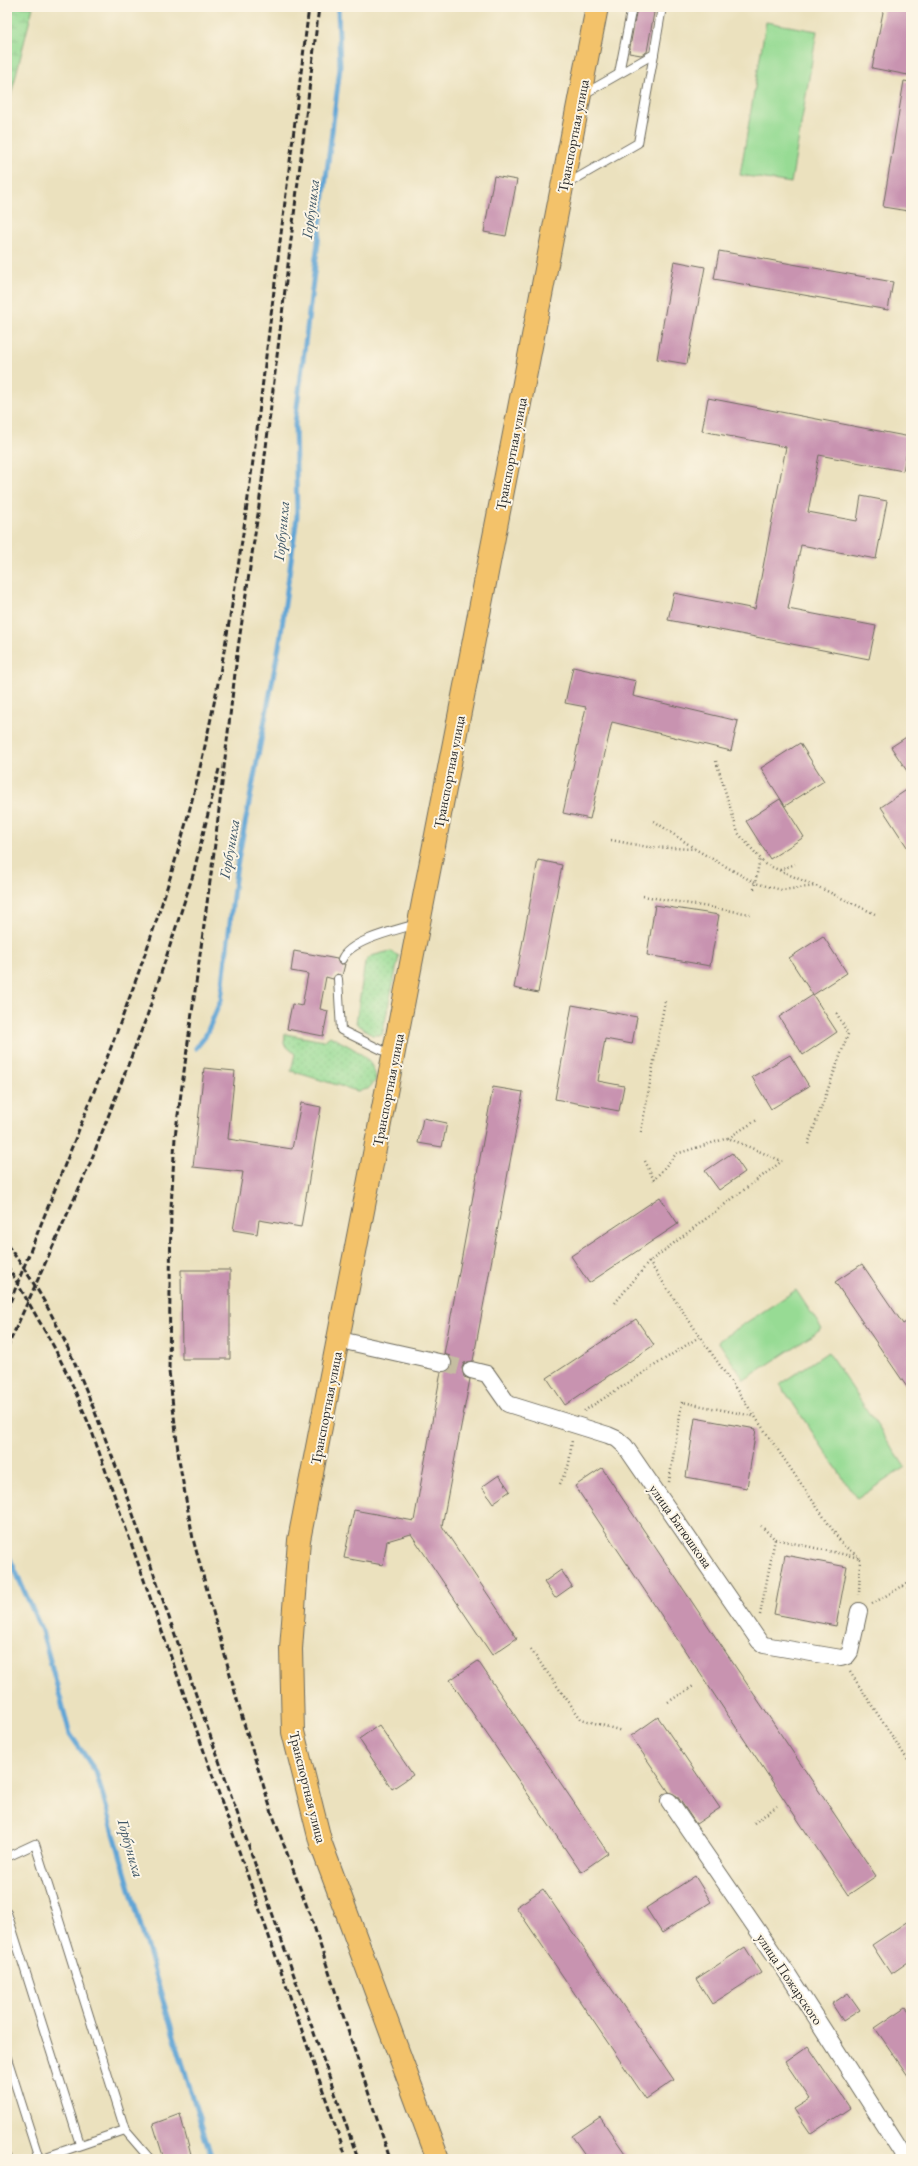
<svg xmlns="http://www.w3.org/2000/svg" width="918" height="2166" viewBox="0 0 918 2166" font-family="'EB Garamond',serif">
<defs>
<pattern id="grass-dots" width="8" height="8" patternUnits="userSpaceOnUse"><rect width="8" height="8" fill="#97db94"/><path d="M2 2h.1M6 6h.1" fill="none" stroke="#82bc80" stroke-width="1.8" stroke-linecap="round"/></pattern>
<pattern id="wetland-marsh" width="20" height="14" patternUnits="userSpaceOnUse"><rect width="20" height="14" fill="#97db94"/><path d="M1 5h8M5 5V1M11 12h8M15 12V8" fill="none" stroke="#82bc80"/></pattern>
</defs>
<rect width="100%" height="100%" fill="#fcf5e5"/>
<filter id="ink" filterUnits="userSpaceOnUse"><feTurbulence type="fractalNoise" baseFrequency=".025" numOctaves="2"/><feDisplacementMap in="SourceGraphic" scale="8" xChannelSelector="R" yChannelSelector="G"/><feConvolveMatrix kernelMatrix="1 2 1 2 8 2 1 2 1" color-interpolation-filters="sRGB"/></filter>
<filter id="wash" filterUnits="userSpaceOnUse"><feTurbulence type="fractalNoise" baseFrequency=".012" numOctaves="4" result="noise"/><feDisplacementMap in="SourceGraphic" scale="16" xChannelSelector="R" yChannelSelector="G"/><feGaussianBlur stdDeviation="0.9" result="paint"/><feColorMatrix in="noise" values="0 0 0 0 0 0 0 0 0 0 0 0 0 0 0 0 0 1.4 0 .05"/><feComposite in="paint" operator="in"/></filter>
<g filter="url(#wash)">
<rect width="100%" height="100%" fill="#ebe1be"/>
<g fill="url(#grass-dots)" stroke="#618360">
<path d="M 390,951 L 399,956 L 382,1035 L 372,1035 L 356,1023 L 365,962 L 371,956 Z"/>
<path d="M 285,1034 L 324,1041 L 330,1036 C 349,1047 374,1055 376,1080 L 368,1089 L 357,1091 L 291,1071 L 295,1054 L 284,1044 Z"/>
</g>
<path fill="url(#wetland-marsh)" stroke="#618360" d="M 7,7 L 33,7 L 7,111 Z"/>
<g fill="#97db94" stroke="#618360">
<path d="M 766,22 L 817,31 L 791,183 L 740,175 Z"/>
<path d="M 796,1290 L 822,1329 L 744,1380 L 718,1341 Z"/>
<path d="M 828,1352 L 905,1467 L 857,1499 L 780,1384 Z"/>
</g>
<g fill="none" stroke-linecap="round" stroke-linejoin="round">
<g stroke="#60a5d5" stroke-width="5">
<path d="M 196,1048 L 205,1037 L 221,1000 L 236,871 L 280,641 L 297,516 L 295,423 L 340,68 L 338,7"/>
<path d="M 7,1552 L 42,1631 L 70,1734 L 96,1772 L 153,1968 L 212,2159"/>
</g>
</g>
<g id="blocks">
<g fill="#c893b0">
<path d="M 637,7 L 655,7 L 647,52 L 641,55 L 629,53 Z"/>
<path d="M 884,7 L 911,7 L 911,59 L 908,75 L 872,68 Z"/>
<path d="M 904,81 L 911,82 L 911,191 L 908,211 L 883,207 Z"/>
<path d="M 494,176 L 517,180 L 506,236 L 484,232 Z"/>
<path d="M 719,251 L 893,282 L 888,310 L 714,279 Z"/>
<path d="M 674,261 L 705,267 L 687,364 L 657,359 Z"/>
<path d="M 708,398 L 910,437 L 903,471 L 819,455 L 808,512 L 857,521 L 861,496 L 887,501 L 876,559 L 801,545 L 788,609 L 876,626 L 869,659 L 668,620 L 674,593 L 755,609 L 786,447 L 702,431 Z"/>
<path d="M 573,667 L 636,681 L 633,696 L 738,721 L 731,751 L 612,722 L 590,819 L 563,813 L 586,707 L 565,703 Z"/>
<path d="M 911,734 L 911,777 L 891,747 Z"/>
<path d="M 800,743 L 824,781 L 785,806 L 761,768 Z"/>
<path d="M 911,787 L 911,853 L 881,807 Z"/>
<path d="M 780,799 L 804,837 L 770,859 L 746,821 Z"/>
<path d="M 538,860 L 562,865 L 538,993 L 514,988 Z"/>
<path d="M 655,905 L 719,915 L 710,966 L 647,955 Z"/>
<path d="M 823,936 L 847,973 L 813,995 L 789,958 Z"/>
<path d="M 294,951 L 337,959 L 339,964 L 345,964 L 342,976 L 337,974 L 333,979 L 326,977 L 320,1009 L 328,1011 L 323,1036 L 287,1029 L 292,1004 L 302,1006 L 308,974 L 291,971 Z"/>
<path d="M 813,995 L 837,1032 L 803,1055 L 779,1017 Z"/>
<path d="M 572,1005 L 637,1017 L 632,1044 L 605,1039 L 598,1081 L 624,1086 L 619,1111 L 555,1099 Z"/>
<path d="M 790,1055 L 809,1086 L 771,1109 L 752,1077 Z"/>
<path d="M 204,1068 L 235,1071 L 228,1139 L 292,1149 L 301,1103 L 321,1107 L 301,1227 L 259,1220 L 257,1234 L 233,1230 L 243,1172 L 193,1167 Z"/>
<path d="M 493,1087 L 523,1092 L 473,1361 L 464,1363 L 462,1368 L 464,1377 L 470,1379 L 442,1526 L 517,1638 L 492,1655 L 411,1534 L 387,1541 L 383,1565 L 344,1558 L 354,1510 L 414,1521 L 441,1372 L 450,1370 L 452,1365 L 450,1356 L 444,1354 Z"/>
<path d="M 423,1118 L 447,1123 L 442,1147 L 418,1143 Z"/>
<path d="M 732,1153 L 745,1172 L 719,1190 L 705,1171 Z"/>
<path d="M 660,1197 L 678,1224 L 589,1283 L 571,1256 Z"/>
<path d="M 862,1264 L 903,1324 L 911,1319 L 911,1393 L 835,1282 Z"/>
<path d="M 181,1270 L 230,1270 L 230,1359 L 182,1359 Z"/>
<path d="M 636,1319 L 654,1345 L 565,1405 L 547,1378 Z"/>
<path d="M 695,1418 L 756,1429 L 747,1488 L 686,1477 Z"/>
<path d="M 602,1468 L 876,1876 L 848,1895 L 575,1486 Z"/>
<path d="M 499,1475 L 510,1491 L 493,1503 L 482,1487 Z"/>
<path d="M 785,1555 L 847,1567 L 836,1626 L 774,1614 Z"/>
<path d="M 561,1570 L 572,1586 L 555,1598 L 544,1582 Z"/>
<path d="M 478,1661 L 608,1853 L 581,1872 L 450,1680 Z"/>
<path d="M 658,1717 L 720,1808 L 696,1824 L 677,1796 L 669,1792 L 631,1736 Z"/>
<path d="M 379,1725 L 413,1775 L 392,1789 L 359,1739 Z"/>
<path d="M 695,1876 L 711,1902 L 662,1933 L 646,1908 Z"/>
<path d="M 543,1889 L 674,2080 L 646,2099 L 516,1907 Z"/>
<path d="M 911,1919 L 911,1960 L 891,1974 L 872,1945 Z"/>
<path d="M 745,1947 L 761,1973 L 712,2004 L 696,1979 Z"/>
<path d="M 848,1993 L 860,2010 L 843,2021 L 832,2004 Z"/>
<path d="M 906,2007 L 911,2014 L 911,2080 L 875,2028 Z"/>
<path d="M 808,2046 L 850,2108 L 811,2134 L 794,2109 L 810,2099 L 785,2062 Z"/>
<path d="M 180,2114 L 192,2159 L 164,2159 L 153,2124 Z"/>
<path d="M 600,2117 L 629,2159 L 588,2159 L 572,2136 Z"/>
</g>
</g>
</g>
<g filter="url(#ink)">
<use href="#blocks" fill-opacity="0" stroke="#6e6b5e" stroke-width="1"/>
<g fill="none" stroke-linecap="round" stroke-linejoin="round">
<path stroke="#c5bda1" stroke-width="16" stroke-dasharray="16 8" stroke-linecap="butt" d="M 443,1363 L 471,1370"/>
<defs>
<g id="service">
<path d="M 619,73 L 632,7"/>
<path d="M 584,94 L 654,54 L 662,7"/>
<path d="M 565,185 L 638,143 L 654,54"/>
<path d="M 342,959 C 350,940 397,930 416,924"/>
<path d="M 338,979 L 341,1030 L 392,1055"/>
<path d="M 7,1857 L 35,1844 L 125,2130 L 150,2159"/>
<path d="M 7,1913 L 80,2144"/>
<path d="M 7,2058 L 39,2159"/>
<path d="M 7,2156 L 8,2159"/>
<path d="M 40,2159 L 125,2130"/>
</g>
<g id="minor">
<path d="M 340,1340 L 443,1363"/>
<path d="M 471,1370 L 487,1374 L 508,1404 L 608,1435 L 617,1439 L 625,1446 L 759,1641 L 764,1645 L 841,1658 L 847,1656 L 850,1652 L 859,1611"/>
<path d="M 669,1801 L 789,1976 L 906,2159"/>
</g>
<path id="primary" d="M 438,2159 L 321,1844 L 293,1732 L 291,1649 L 299,1540 L 597,7"/>
</defs>
<use href="#service" stroke="#6e6b5e" stroke-width="10"/>
<use href="#minor" stroke="#6e6b5e" stroke-width="18"/>
<use href="#primary" stroke="#6e6b5e" stroke-width="24"/>
<g stroke="#6e6b5e" stroke-width="2.5" stroke-dasharray="1 3" stroke-linecap="butt">
<path d="M 716,761 L 738,833 L 765,864 L 815,886"/>
<path d="M 654,821 L 694,848"/>
<path d="M 611,840 L 648,847 L 695,849 L 755,883 L 782,890 L 816,886 L 875,914"/>
<path d="M 780,870 L 795,864"/>
<path d="M 754,889 L 760,858"/>
<path d="M 643,896 L 750,914"/>
<path d="M 641,1132 L 665,1001"/>
<path d="M 728,1138 L 757,1120"/>
<path d="M 808,1144 L 848,1034 L 836,1012"/>
<path d="M 645,1161 L 654,1180 L 676,1154 L 728,1138 L 782,1161"/>
<path d="M 649,1262 L 843,1545 L 860,1558"/>
<path d="M 615,1303 L 649,1262 L 782,1161"/>
<path d="M 584,1411 L 699,1337"/>
<path d="M 669,1482 L 682,1402 L 753,1416"/>
<path d="M 560,1484 L 569,1464 L 572,1440"/>
<path d="M 775,1539 L 860,1558 L 859,1595"/>
<path d="M 903,1586 L 911,1589"/>
<path d="M 872,1604 L 911,1581"/>
<path d="M 760,1615 L 775,1539 L 761,1526"/>
<path d="M 531,1650 L 581,1719 L 622,1731"/>
<path d="M 850,1672 L 911,1765"/>
<path d="M 668,1702 L 695,1685"/>
<path d="M 754,1823 L 777,1806"/>
</g>
<use href="#service" stroke="#fff" stroke-width="8"/>
<use href="#minor" stroke="#fff" stroke-width="16"/>
<use href="#primary" stroke="#f3c26a" stroke-width="22"/>
<g stroke="#2b2b2b" stroke-width="3" stroke-dasharray="6 3" stroke-linecap="butt">
<path d="M 237,656 L 214,852 L 175,1137 L 171,1208 L 169,1371 L 179,1460 L 193,1539 L 241,1714 L 272,1813 L 312,1920 L 390,2159"/>
<path d="M 236,661 L 258,514 L 319,7"/>
<path d="M 7,1245 C 60,1313 89,1397 120,1477 L 358,2159"/>
<path d="M 7,1265 L 54,1347 L 72,1384 L 91,1429 L 347,2159"/>
<path d="M 7,1310 C 75,1135 154,959 198,776 C 231,638 249,497 266,356 C 280,240 295,123 309,7"/>
<path d="M 7,1348 L 89,1166 L 147,1016 L 193,875 L 219,769"/>
</g>
</g>
</g>
<g text-anchor="middle" dominant-baseline="central" stroke-width="4" stroke-linejoin="round" paint-order="stroke">
<g font-size="14" fill="#2b2b2b" stroke="#fcf5e5">
<text transform="translate(573 136) rotate(-79)">Транспортная улица</text>
<text transform="translate(511 454) rotate(-79)">Транспортная улица</text>
<text transform="translate(449 772) rotate(-79)">Транспортная улица</text>
<text transform="translate(388 1090) rotate(-79)">Транспортная улица</text>
<text transform="translate(326 1408) rotate(-79)">Транспортная улица</text>
<text transform="translate(681 1526) rotate(55)">улица Батюшкова</text>
<text transform="translate(308 1787) rotate(76)">Транспортная улица</text>
<text transform="translate(790 1979) rotate(56)">улица Пожарского</text>
</g>
<g font-size="15" font-style="italic" fill="#3e5666" stroke="#fcf5e5">
<text transform="translate(310 209) rotate(-83)">Горбуниха</text>
<text transform="translate(281 531) rotate(-85)">Горбуниха</text>
<text transform="translate(229 849) rotate(-80)">Горбуниха</text>
<text transform="translate(131 1848) rotate(74)">Горбуниха</text>
</g>
</g>
<rect width="918" height="2166" fill="none" stroke="#fcf5e5" stroke-width="24"/>
</svg>
